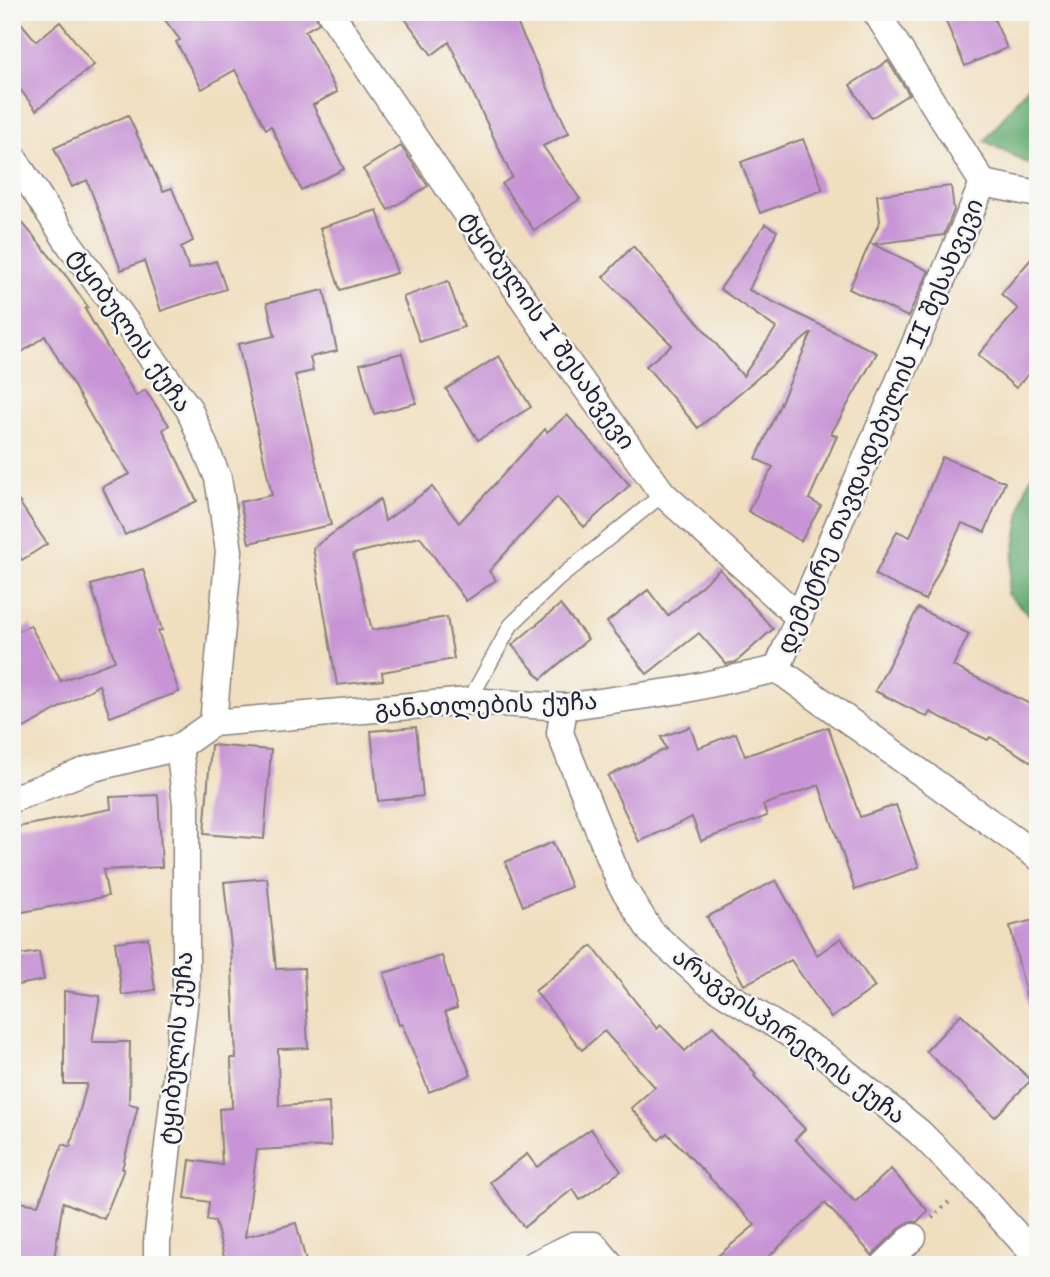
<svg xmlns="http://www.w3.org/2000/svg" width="1050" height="1277" viewBox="0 0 1050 1277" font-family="'Shantell Sans','Noto Sans Georgian',sans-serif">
<rect width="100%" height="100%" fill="#f6f6f2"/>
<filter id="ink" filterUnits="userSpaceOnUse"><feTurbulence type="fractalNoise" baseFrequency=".0143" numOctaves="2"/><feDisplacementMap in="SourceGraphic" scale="14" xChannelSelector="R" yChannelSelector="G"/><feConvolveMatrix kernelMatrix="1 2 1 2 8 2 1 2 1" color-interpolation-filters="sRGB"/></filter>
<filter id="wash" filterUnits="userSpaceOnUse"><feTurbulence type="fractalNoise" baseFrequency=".00686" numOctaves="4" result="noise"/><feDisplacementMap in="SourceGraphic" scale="28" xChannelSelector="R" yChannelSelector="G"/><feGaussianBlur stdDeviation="1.57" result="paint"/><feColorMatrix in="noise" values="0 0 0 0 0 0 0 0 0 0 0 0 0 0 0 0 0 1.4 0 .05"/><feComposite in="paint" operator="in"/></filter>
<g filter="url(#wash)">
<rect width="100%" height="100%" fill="#f0dfbf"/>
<g fill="#66ac72" stroke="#446756" stroke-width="2">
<path d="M 1038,73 L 1038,164 L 1027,163 L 985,141 Z"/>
<path d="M 1038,460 L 1038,623 L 1007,594 L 1024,494 Z"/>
</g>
<g id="blocks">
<g fill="#c894d5">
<path d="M 12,12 L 36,41 L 60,22 L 94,65 L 36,110 L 12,79 Z"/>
<path d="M 159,12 L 314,12 L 319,23 L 305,31 L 337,92 L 313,105 L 344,169 L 301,190 L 271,126 L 266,129 L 235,70 L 202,89 L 176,42 L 180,40 Z"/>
<path d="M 400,12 L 512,12 L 569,133 L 543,146 L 580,199 L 534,230 L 502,184 L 512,177 L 449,42 L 432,55 Z"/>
<path d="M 967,12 L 991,12 L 1007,48 L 965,66 L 946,22 Z"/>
<path d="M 888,61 L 909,94 L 871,118 L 850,85 Z"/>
<path d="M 128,115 L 163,191 L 172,188 L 193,241 L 181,247 L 189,269 L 216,261 L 226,289 L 161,311 L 144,261 L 121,270 L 87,180 L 72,187 L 54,148 Z"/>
<path d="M 803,139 L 823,190 L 760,213 L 741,162 Z"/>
<path d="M 401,146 L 428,186 L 388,210 L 363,169 Z"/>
<path d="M 951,186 L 954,210 L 944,235 L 873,244 L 929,271 L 908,317 L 849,289 L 880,221 L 877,195 Z"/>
<path d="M 12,210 L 67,277 L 88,307 L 85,309 L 136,396 L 145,390 L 169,425 L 163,430 L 197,501 L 125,535 L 102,487 L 130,474 L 95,423 L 45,336 L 12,359 Z"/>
<path d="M 377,210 L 397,273 L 340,290 L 320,228 Z"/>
<path d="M 765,224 L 777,231 L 749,290 L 877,353 L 831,434 L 837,436 L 809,499 L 821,506 L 801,541 L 748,511 L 773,467 L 756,459 L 812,332 L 698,428 L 646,366 L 672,345 L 603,277 L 633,246 L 743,376 L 776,328 L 720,289 Z"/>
<path d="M 1038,251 L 1038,363 L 1016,388 L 978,355 L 1018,309 L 1001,294 Z"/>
<path d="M 448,281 L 464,327 L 420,342 L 403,297 Z"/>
<path d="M 324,290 L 337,351 L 310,357 L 313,371 L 295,375 L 331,525 L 249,543 L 240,502 L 272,495 L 238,344 L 275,336 L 267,303 Z"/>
<path d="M 402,353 L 416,403 L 374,414 L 360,364 Z"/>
<path d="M 499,356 L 531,407 L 478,440 L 446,389 Z"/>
<path d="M 567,415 L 630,485 L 584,527 L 557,497 L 489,571 L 496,580 L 466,601 L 420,537 L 353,554 L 372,630 L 447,617 L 454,659 L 382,672 L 383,680 L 337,685 L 313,548 L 380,499 L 385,521 L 432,487 L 459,523 L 545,429 L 547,432 Z"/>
<path d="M 942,457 L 1005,482 L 985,532 L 962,523 L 925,600 L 875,575 L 897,531 L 910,537 Z"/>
<path d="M 12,491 L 47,544 L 22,560 L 12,546 Z"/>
<path d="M 143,569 L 162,630 L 158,631 L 179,692 L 110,717 L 99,685 L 24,728 L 12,708 L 12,635 L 30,625 L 61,681 L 115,661 L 91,585 Z"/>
<path d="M 720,569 L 773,629 L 736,662 L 726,664 L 699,633 L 647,674 L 607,622 L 648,590 L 668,616 Z"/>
<path d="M 560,605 L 588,639 L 541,679 L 512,645 Z"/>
<path d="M 918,608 L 969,634 L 953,666 L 1038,708 L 1038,766 L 990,737 L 988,740 L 930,712 L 927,717 L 875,691 Z"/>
<path d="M 416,727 L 423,796 L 378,801 L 371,731 Z"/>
<path d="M 690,727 L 698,748 L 736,733 L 745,756 L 828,727 L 860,817 L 896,805 L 919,867 L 855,890 L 819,785 L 763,805 L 767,816 L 701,841 L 692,817 L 639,842 L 608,776 L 666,749 L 661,737 Z"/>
<path d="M 211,745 L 271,750 L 264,839 L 204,834 Z"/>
<path d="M 158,795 L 162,867 L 103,870 L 108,896 L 12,914 L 12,828 L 111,809 L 110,797 Z"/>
<path d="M 553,842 L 571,887 L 523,906 L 505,862 Z"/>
<path d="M 267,878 L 276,969 L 304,968 L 308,1048 L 278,1049 L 279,1106 L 329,1103 L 331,1146 L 257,1150 L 245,1237 L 296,1223 L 307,1265 L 226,1265 L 215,1221 L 207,1220 L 209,1202 L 185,1198 L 190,1160 L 222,1165 L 219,1109 L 232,1108 L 231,1058 L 236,1058 L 231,947 L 224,882 Z"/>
<path d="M 776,880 L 817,955 L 841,938 L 875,987 L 831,1018 L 791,960 L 744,985 L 707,917 Z"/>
<path d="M 1038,919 L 1038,1002 L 1028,1003 L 1010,926 Z"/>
<path d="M 148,938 L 155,990 L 122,995 L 115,942 Z"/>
<path d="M 592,946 L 657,1029 L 661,1025 L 685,1051 L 713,1026 L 756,1074 L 754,1076 L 805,1129 L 795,1139 L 855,1202 L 891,1169 L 928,1211 L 917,1222 L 909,1222 L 902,1226 L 872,1255 L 825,1203 L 760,1265 L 707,1265 L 755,1225 L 667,1133 L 659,1140 L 631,1108 L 655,1087 L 604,1031 L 582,1050 L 535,991 Z"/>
<path d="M 39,952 L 44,980 L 12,986 L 12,956 Z"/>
<path d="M 442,956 L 457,1008 L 445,1012 L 471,1075 L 429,1092 L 402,1024 L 399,1025 L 384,973 Z"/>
<path d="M 64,991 L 100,996 L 92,1042 L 130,1042 L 129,1104 L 138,1106 L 122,1169 L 124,1169 L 104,1219 L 63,1202 L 53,1265 L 48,1265 L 12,1259 L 12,1201 L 38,1205 L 63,1144 L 70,1147 L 87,1084 L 64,1084 Z"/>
<path d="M 961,1014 L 1031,1080 L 995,1117 L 926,1051 Z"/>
<path d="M 591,1129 L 621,1171 L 580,1200 L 573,1189 L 524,1227 L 490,1182 L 527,1154 L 537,1167 Z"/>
</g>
</g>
</g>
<g filter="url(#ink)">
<use href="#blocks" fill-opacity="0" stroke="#89807d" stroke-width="2"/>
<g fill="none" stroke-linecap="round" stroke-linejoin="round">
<defs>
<path id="service" d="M 469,701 L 511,625 L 557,580 L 663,494"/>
<g id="minor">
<path d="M 330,12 L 549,337 L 663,494 L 799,617"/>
<path d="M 876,12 L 983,183 L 1038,194"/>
<path d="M 12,156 L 70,245 L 189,409 L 218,478 L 229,551 L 213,723"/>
<path d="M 777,669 L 983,183"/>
<path d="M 564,707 L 560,733 L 620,883 L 651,932 L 707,982 L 828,1058 L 919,1132 L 969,1182 L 1038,1259"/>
<path d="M 12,799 L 90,769 L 179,747 L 213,723 L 469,701 L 564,707 L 682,690 L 777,669 L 1038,857"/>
<path d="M 157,1265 L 157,1242 L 186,988 L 186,804 L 179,747"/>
<path d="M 533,1265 L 574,1245 L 594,1245 L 611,1265"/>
<path d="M 884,1265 L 913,1237"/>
</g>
</defs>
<use href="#service" stroke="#89807d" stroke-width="17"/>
<use href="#minor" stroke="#89807d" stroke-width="29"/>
<path stroke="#89807d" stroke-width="4.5" stroke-dasharray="2 5" stroke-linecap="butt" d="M 932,1218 L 949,1202"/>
<use href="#service" stroke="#fff" stroke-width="14"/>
<use href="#minor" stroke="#fff" stroke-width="26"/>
</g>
</g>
<g text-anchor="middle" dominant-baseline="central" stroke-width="5" stroke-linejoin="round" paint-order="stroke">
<g font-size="24" fill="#22223b" stroke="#f6f6f2">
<text transform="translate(130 330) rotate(55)">ტყიბულის ქუჩა</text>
<text transform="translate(548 330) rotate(55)">ტყიბულის I შესახვევი</text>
<text transform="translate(880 426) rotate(-67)">დემეტრე თავდადებულის II შესახვევი</text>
<text transform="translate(486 705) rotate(-2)">განათლების ქუჩა</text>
<text transform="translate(789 1036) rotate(36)">არაგვისპირელის ქუჩა</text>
<text transform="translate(176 1048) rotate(-85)">ტყიბულის ქუჩა</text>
</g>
</g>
<rect width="1050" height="1277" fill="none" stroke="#f6f6f2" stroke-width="42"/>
</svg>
